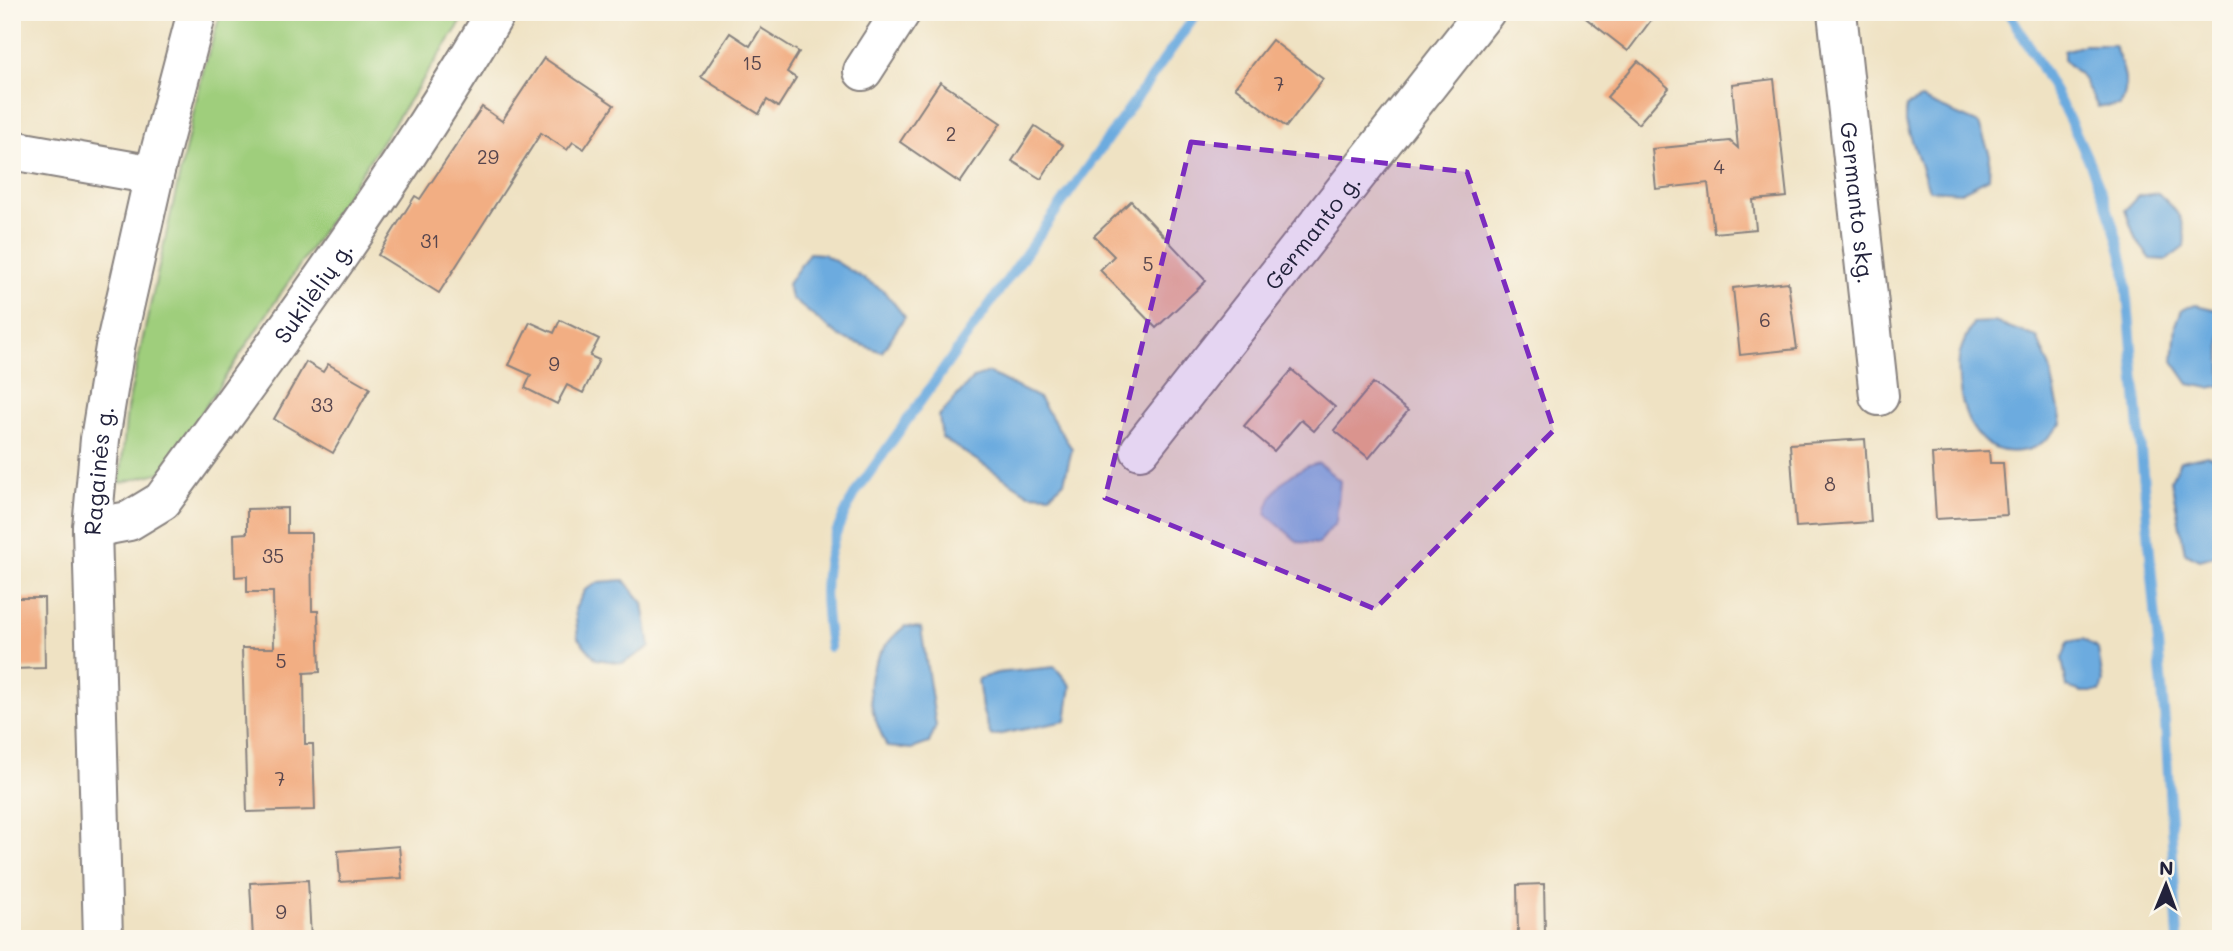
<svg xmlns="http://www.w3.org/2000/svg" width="2233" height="951" viewBox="0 0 2233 951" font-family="Mali,sans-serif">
<rect width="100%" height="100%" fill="#fbf7ec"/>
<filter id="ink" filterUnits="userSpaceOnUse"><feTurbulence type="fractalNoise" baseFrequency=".0143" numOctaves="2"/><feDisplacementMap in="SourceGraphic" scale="14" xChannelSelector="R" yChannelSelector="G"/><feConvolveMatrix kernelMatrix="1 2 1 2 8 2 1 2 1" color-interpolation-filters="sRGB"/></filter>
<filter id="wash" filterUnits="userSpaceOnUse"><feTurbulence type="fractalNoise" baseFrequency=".00686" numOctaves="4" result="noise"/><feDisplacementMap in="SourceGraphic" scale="28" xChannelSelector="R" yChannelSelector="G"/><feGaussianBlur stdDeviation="1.57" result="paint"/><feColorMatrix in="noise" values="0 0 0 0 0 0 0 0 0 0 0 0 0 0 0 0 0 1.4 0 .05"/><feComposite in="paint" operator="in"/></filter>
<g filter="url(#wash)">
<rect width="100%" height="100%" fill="#efe2c3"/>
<g fill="#9fce7c" stroke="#60785c" stroke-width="2">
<path d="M 221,12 L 468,12 L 162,472 L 120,483 L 127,409 L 203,71 Z"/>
<path d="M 2221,771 L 2221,846 L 2214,773 Z"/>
</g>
<g fill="#6cabdf" stroke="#47668d" stroke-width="2">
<path d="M 2084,45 L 2114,45 C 2122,64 2132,87 2120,106 L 2098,107 L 2082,77 L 2064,60 L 2064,51 Z"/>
<path d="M 1921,99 L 1979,124 L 1990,155 L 1989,178 L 1961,192 L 1929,190 L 1906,123 L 1906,106 Z"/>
<path d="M 2158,193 C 2176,209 2188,222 2184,247 L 2167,260 L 2151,259 L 2136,240 L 2125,210 L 2138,196 Z"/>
<path d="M 809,253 L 823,254 L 884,291 L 905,317 L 882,352 L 840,337 L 791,298 L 788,284 Z"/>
<path d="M 2196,305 L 2221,311 L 2221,385 L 2210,388 L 2189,384 L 2173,361 L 2176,325 L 2182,309 Z"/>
<path d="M 1994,322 L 2037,337 L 2050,368 L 2062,424 C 2054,431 2043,445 2033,448 C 1974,468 1955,403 1959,358 C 1960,347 1968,334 1973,323 Z"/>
<path d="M 989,373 L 1039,398 L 1072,449 L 1064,482 L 1050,495 L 1029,494 L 942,438 L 939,416 L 973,378 Z"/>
<path d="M 2207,455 L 2221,461 L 2221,554 L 2200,560 L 2185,553 L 2171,480 L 2180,461 Z"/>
<path d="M 1319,463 L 1340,481 L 1336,522 L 1318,544 L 1298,542 L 1266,514 C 1270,488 1294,468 1319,463 Z"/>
<path d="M 624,580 L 643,603 L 650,647 L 623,663 L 596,659 L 578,638 L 575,609 L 585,590 L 599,582 Z"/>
<path d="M 905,626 L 921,628 L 936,726 L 929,743 L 912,749 L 887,747 C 863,696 859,665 905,626 Z"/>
<path d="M 2083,639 L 2098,649 L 2103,682 L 2100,692 L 2082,692 L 2067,687 L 2062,659 L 2068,642 Z"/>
<path d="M 1055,667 L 1071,686 L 1066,721 L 991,736 L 982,709 L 978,679 L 997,673 Z"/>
</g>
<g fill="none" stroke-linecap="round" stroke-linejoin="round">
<g stroke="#6cabdf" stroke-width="10">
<path d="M 2008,12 C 2058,92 2104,177 2125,269 L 2165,723 L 2178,939"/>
<path d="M 830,647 C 821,578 822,554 856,492 L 1198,12"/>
</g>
</g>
<g id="blocks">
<g fill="#f2ae83">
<path d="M 1578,12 L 1657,12 L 1628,51 Z"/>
<path d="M 761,28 L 799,52 L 787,72 L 796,78 L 778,107 L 767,100 L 759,114 L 701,77 L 730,33 L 750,46 Z"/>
<path d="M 1272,40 L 1323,79 L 1286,127 L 1235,87 Z"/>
<path d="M 544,58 L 614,105 L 584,149 L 573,142 L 567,150 L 541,133 L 439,293 L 378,255 L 415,196 L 420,199 L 482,107 L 502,121 Z"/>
<path d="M 1638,61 L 1669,88 L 1638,124 L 1607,97 Z"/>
<path d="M 1774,79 L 1787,197 L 1753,200 L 1756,229 L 1714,233 L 1708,183 L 1656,189 L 1652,149 L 1730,141 L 1738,148 L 1732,84 Z"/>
<path d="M 940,82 L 1001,123 L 960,183 L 900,142 Z"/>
<path d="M 1035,126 L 1063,145 L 1041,179 L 1012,161 Z"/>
<path d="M 1131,201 L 1206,281 L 1156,328 L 1100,270 L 1114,256 L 1094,236 Z"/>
<path d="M 1788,282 L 1797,349 L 1740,355 L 1733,288 Z"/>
<path d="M 560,320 L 599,339 L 590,356 L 599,360 L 583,393 L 567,385 L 557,404 L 525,388 L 531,375 L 509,365 L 530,322 L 554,333 Z"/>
<path d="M 306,362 L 323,372 L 328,364 L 370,388 L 333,453 L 274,419 Z"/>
<path d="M 1292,370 L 1335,407 L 1314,431 L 1301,420 L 1274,451 L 1244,426 Z"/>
<path d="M 1373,383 L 1408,411 L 1369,458 L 1334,430 Z"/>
<path d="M 1865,439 L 1871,522 L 1796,527 L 1790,444 Z"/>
<path d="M 1989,451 L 1990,463 L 2003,463 L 2007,515 L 1936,519 L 1932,454 Z"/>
<path d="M 287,508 L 287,533 L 311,533 L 312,611 L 318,611 L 320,672 L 304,673 L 305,744 L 313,744 L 315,810 L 247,812 L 242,648 L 274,648 L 273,592 L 247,592 L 247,576 L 235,577 L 234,534 L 247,533 L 247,509 Z"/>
<path d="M 12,598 L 44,598 L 45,668 L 12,669 Z"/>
<path d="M 399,846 L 402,878 L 340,882 L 338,851 Z"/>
<path d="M 308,880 L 311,939 L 253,939 L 250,883 Z"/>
<path d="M 1544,884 L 1545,933 L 1518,934 L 1517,885 Z"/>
</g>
</g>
</g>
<g filter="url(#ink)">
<use href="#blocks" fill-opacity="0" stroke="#88827f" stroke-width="2"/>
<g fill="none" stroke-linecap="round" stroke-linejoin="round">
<defs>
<g id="minor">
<path id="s1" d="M 1837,12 L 1879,396"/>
<path d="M 863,71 L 901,12"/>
<path d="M 12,150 L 154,175"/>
<path id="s2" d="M 1140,450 L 1485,12"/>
<path id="s3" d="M 92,528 L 129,521 L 162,501 C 277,344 398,179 496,12"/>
<path id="s4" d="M 103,939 L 92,528 L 100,439 L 115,347 L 154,175 L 197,12"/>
</g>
</defs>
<use href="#minor" stroke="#88827f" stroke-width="42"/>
<use href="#minor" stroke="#fff" stroke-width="38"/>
</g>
</g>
<path fill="#7b2cbf" fill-opacity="0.2" stroke="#7b2cbf" stroke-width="5" stroke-dasharray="14 9" stroke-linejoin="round" d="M 1191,142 L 1467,172 L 1554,430 L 1375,609 L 1105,498 Z"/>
<g text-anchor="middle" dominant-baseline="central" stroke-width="5" stroke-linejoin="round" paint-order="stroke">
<g font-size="19" fill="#56454d">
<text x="752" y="62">15</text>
<text x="1279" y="83">7</text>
<text x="951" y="133">2</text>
<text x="488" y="156">29</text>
<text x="1719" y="166">4</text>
<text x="430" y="240">31</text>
<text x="1148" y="263">5</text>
<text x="1765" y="319">6</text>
<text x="554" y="363">9</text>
<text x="322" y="404">33</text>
<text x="1830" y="483">8</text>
<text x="273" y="555">35</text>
<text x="281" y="660">5</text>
<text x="280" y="778">7</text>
<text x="281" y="911">9</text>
</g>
<g font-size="23" fill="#22223b" stroke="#fbf7ec">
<text stroke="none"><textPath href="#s1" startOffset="192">Germanto skg.</textPath></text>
<text stroke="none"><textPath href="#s2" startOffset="278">Germanto g.</textPath></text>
<text stroke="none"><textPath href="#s3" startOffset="334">Sukilėlių g.</textPath></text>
<text stroke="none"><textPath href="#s4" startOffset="469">Ragainės g.</textPath></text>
</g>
</g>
<rect width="2233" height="951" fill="none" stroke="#fbf7ec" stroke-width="42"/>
<g transform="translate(2166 885) rotate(1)" stroke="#fbf7ec" stroke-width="5" paint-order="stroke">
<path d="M0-5L12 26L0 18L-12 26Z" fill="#22223b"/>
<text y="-10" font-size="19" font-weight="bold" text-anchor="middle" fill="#22223b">N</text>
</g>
</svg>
